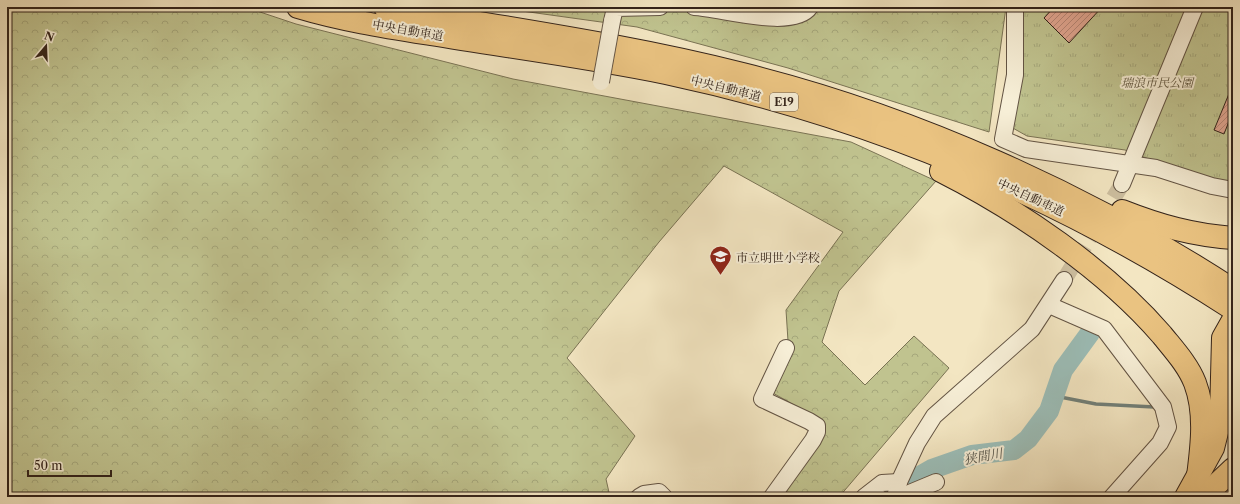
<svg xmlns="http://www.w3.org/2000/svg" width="1240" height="504" viewBox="0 0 1240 504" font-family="'Libre Caslon Text','Noto Serif JP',serif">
<defs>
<pattern id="grass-tufts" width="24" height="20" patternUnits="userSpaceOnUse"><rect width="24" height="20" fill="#c0c38f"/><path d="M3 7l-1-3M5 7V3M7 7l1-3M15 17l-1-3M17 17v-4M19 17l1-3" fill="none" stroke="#a5a77b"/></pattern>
<pattern id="forest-crowns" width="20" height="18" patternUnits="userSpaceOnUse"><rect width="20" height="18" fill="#c0c38f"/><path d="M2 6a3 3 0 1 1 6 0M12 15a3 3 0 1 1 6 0" fill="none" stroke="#a5a77b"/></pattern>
<pattern id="building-hatch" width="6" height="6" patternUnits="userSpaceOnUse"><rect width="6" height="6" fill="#e0a590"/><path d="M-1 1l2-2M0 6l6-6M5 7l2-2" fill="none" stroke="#b68675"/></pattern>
</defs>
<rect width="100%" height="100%" fill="#f3e6c2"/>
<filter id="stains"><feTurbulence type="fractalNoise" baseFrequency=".005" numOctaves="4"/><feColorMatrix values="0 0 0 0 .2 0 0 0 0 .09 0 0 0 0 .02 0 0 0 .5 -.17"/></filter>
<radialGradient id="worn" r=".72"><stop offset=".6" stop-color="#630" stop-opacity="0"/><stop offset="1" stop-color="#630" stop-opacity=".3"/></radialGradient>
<path fill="url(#grass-tufts)" stroke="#7a7354" d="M 1023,7 L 1233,7 L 1233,187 L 1215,184 L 1125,150 L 1027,136 L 1011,127 Z"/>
<g fill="url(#forest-crowns)" stroke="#7a7354">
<path d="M 7,7 L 245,7 L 296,24 L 513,79 L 851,142 L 936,181 L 839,291 L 822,342 L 865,385 L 914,336 L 949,368 L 839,497 L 763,497 L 823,421 L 762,387 L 788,341 L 786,310 L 843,232 L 724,166 L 659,242 L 567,358 L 635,436 L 606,479 L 610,497 L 7,497 Z"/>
<path d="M 493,7 L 1006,7 L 989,132 L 788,68 L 637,27 Z"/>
</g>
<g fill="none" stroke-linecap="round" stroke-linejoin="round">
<path stroke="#728079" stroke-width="3.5" d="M 1055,396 L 1096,404 L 1154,407"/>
<path stroke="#9cbeb8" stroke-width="20" d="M 892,497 L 918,477 L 932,469 L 972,455 L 1014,450 L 1028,439 L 1049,411 L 1063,370 L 1090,333"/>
</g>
<g fill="url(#building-hatch)" stroke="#33231a">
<path d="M 1054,7 L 1102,7 L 1069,43 L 1044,18 Z"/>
<path d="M 1233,84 L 1233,111 L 1224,134 L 1214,130 Z"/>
</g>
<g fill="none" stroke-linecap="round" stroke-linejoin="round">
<path stroke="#cdbfa0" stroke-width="16" stroke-dasharray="16 8" stroke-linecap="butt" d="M 1064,280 L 1122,184"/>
<defs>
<g id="minor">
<path d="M 694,7 C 721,8 793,31 810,7"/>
<path d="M 1015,7 L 1015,75 L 1003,139 L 1026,149 L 1156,168 L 1212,186 L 1233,190"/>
<path d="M 612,21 L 615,8 L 660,7"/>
<path d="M 1122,184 L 1195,7"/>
<path d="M 1049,305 L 1104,329 L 1163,407 L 1168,427 L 1160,443 L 1112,497"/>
<path d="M 639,497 L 644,494 L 659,492 L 664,497"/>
<path d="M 772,497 L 813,440 L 817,432 L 817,426 L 809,421 L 762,399 L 786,348"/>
<path d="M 864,497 L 882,483 L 899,482"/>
<path d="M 895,497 L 899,482 L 917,443 L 934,416 L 1032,329 L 1064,280"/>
<path d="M 900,497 L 936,482"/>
</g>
<g id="highway">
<path d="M 298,7 C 341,20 386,27 430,34 C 509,47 588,57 666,73 C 869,116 1059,196 1233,309"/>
<path d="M 385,7 C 504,28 624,44 742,74 C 912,116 1086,194 1233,290"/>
<path d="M 941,171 C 1018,210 1106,270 1162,335 C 1174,350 1188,365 1195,383 C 1206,412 1202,445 1198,476"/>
<path d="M 1122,211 C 1160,226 1193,235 1233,238"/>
<path d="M 1186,497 L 1213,448 L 1221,416 L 1223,338 L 1232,322"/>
<path d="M 1208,497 L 1215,486 L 1233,469"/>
</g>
</defs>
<use href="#minor" stroke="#635444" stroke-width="18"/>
<use href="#highway" stroke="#33231a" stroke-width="24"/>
<use href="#minor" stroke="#f7efd7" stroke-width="16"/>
<use href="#highway" stroke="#eac381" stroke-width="22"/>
<defs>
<path id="minor-bridge" d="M 601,82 L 612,21"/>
</defs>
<use href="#minor-bridge" stroke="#635444" stroke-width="18" stroke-linecap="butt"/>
<use href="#minor-bridge" stroke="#f7efd7" stroke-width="16"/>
</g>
<defs>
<symbol id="school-pin" viewBox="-11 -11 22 30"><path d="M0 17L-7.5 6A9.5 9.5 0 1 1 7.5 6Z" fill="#8f2418" stroke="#f7efd7"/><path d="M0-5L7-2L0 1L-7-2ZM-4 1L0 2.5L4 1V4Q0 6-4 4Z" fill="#fff"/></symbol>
</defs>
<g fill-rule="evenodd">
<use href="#school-pin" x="708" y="244" width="25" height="34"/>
</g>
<g text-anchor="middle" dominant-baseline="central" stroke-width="4" stroke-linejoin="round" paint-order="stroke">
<rect fill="#f7efd7" stroke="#6e6053" stroke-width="1" x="770" y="93" width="28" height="18" rx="3"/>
<g font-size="11" font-weight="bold" fill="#33231a">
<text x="784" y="102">E19</text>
</g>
<g font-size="12" fill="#33231a" stroke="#f7efd7">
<text transform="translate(408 30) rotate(10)">中央自動車道</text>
<text transform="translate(726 88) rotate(14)">中央自動車道</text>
<text transform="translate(1031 197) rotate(25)">中央自動車道</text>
</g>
<g font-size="12" font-style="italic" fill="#5d533d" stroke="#f7efd7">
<text x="1157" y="82">瑞浪市民公園</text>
</g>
<g font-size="12" fill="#33231a" stroke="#f7efd7" text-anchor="start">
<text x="736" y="257">市立明世小学校</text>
</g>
<g font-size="13" font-style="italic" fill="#525249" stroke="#f7efd7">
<text transform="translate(983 456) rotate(-10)">狭間川</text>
</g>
</g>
<rect width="1240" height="504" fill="none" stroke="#f3e6c2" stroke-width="24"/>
<rect x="8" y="8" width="1224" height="488" fill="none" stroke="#33231a" stroke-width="2"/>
<rect x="12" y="12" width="1216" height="480" fill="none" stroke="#33231a"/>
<g transform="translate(46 46) rotate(19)" stroke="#f7efd7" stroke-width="3" paint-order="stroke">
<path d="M0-3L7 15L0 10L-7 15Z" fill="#33231a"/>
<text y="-6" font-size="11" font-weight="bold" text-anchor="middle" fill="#33231a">N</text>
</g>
<path d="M28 470v6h83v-6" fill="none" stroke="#33231a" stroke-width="2"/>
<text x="34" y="470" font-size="12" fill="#33231a" stroke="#f7efd7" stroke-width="3" paint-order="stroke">50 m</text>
<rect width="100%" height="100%" filter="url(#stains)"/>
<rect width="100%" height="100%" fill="url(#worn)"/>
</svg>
